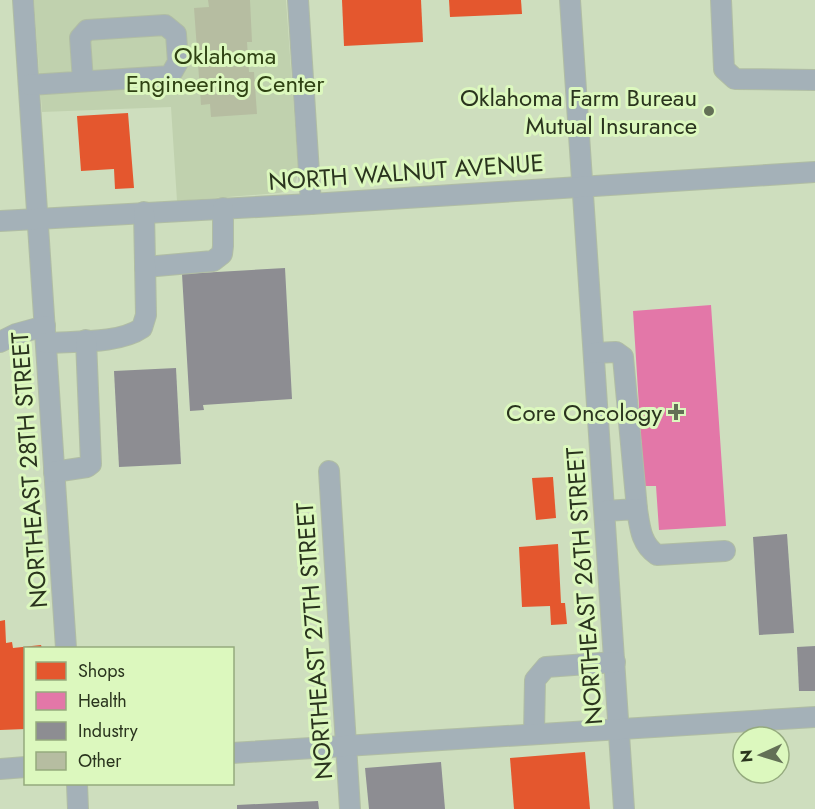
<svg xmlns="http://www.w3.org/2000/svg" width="815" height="809" viewBox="0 0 815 809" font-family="Jost,sans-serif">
<rect width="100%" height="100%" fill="#cedebe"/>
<path fill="#c0d1ae" d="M 34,0 L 286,0 L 298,168 C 297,184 294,190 278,193 L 177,201 L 171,107 L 42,112 Z"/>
<g fill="#e4572e">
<path d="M 342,0 L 421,0 L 423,42 L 344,46 Z"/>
<path d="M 449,0 L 521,0 L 522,14 L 450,17 Z"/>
<path d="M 128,113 L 134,188 L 115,189 L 114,169 L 81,171 L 77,116 Z"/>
<path d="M 553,477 L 556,518 L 536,520 L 532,478 Z"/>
<path d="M 558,544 L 561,603 L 565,603 L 567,624 L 551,625 L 550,606 L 522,607 L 519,547 Z"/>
<path d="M 5,620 L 6,643 L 12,642 L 13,648 L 41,645 L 42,648 L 26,648 L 26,729 L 0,730 L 0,621 Z"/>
<path d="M 585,752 L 590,809 L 514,809 L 510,758 Z"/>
</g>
<path fill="#e377a8" d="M 711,305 L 726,526 L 659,530 L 656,486 L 644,486 L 633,311 Z"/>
<g fill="#8d8d92">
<path d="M 285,268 L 292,399 L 203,405 L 204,410 L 190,411 L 182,274 Z"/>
<path d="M 176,368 L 181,464 L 119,467 L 114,371 Z"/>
<path d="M 787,534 L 794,633 L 759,635 L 753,537 Z"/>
<path d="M 815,646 L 815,691 L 799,691 L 797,647 Z"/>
<path d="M 441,762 L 445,809 L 369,809 L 365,768 Z"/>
<path d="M 318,801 L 319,809 L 237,809 L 237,805 Z"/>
</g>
<path fill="#b6bda1" d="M 208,0 L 250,0 L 252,42 L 247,42 L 249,72 L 254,72 L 257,114 L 211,117 L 210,104 L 201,105 L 194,8 L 209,7 Z"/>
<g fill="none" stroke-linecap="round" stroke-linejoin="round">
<defs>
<g id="minor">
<path d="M 23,0 L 66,648"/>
<path d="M 298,0 L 311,204"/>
<path d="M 570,0 L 624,809"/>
<path d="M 721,0 L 724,69 L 735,79 L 815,80"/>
<path d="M 29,85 L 170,76 L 178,62 L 176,34 L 165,25 L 87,30 L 80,38 L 83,81"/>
<path d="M 0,221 L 311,204 L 815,172"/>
<path d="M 145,267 L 213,261 L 222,254 L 223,246 L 223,208"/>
<path d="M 0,342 L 16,334 L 45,326"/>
<path d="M 46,343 C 75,341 119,344 142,328 L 146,315 L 144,212"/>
<path d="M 594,353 L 616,352 L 623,357 L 637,509"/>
<path d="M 329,471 L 350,809"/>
<path d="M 54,472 L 87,467 L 91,464 L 86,340"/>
<path d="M 605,511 L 637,509 C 640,528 641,544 657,555 L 725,551"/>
<path d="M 534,733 L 535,680 L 546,667 L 615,662"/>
<path d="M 232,753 L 815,717"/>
<path d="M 0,769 L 26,767"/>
<path d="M 77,784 L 78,809"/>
</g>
</defs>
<use href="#minor" stroke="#b0bda4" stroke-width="22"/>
<use href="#minor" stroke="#a4b1b8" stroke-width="20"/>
</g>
<g fill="#637056" stroke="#dcf8be" stroke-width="2">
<circle cx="709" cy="111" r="6"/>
<path d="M673 403h6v6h6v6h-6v6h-6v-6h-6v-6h6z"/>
</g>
<g text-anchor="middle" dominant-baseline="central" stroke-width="6" stroke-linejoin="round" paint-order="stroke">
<g font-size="24" fill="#2f4213" stroke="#dcf8be">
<text x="225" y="55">Oklahoma<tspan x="225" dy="28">Engineering Center</tspan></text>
</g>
<g font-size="24" fill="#2a341e" stroke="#dcf8be" text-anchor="end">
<text x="697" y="97">Oklahoma Farm Bureau<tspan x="697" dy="28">Mutual Insurance</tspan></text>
<text x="662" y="412">Core Oncology</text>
</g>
<g font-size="24" fill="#2a341e" stroke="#dcf8be">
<text transform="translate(406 172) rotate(-4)">NORTH WALNUT AVENUE</text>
<text transform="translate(29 470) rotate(-94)">NORTHEAST 28TH STREET</text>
<text transform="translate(584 586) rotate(-94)">NORTHEAST 26TH STREET</text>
<text transform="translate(314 641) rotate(-94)">NORTHEAST 27TH STREET</text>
</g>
</g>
<rect x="24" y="647" width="210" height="138" fill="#dcf8be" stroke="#95aa7e" stroke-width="1.5"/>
<rect x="36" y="662" width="30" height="18" fill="#e4572e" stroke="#95aa7e" stroke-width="1.5"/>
<text x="78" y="677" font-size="18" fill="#2a341e">Shops</text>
<rect x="36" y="692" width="30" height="18" fill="#e377a8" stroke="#95aa7e" stroke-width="1.5"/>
<text x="78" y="707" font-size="18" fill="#2a341e">Health</text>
<rect x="36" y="722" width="30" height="18" fill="#8d8d92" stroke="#95aa7e" stroke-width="1.5"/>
<text x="78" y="737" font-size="18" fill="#2a341e">Industry</text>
<rect x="36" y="752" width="30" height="18" fill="#b6bda1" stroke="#95aa7e" stroke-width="1.5"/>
<text x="78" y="767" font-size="18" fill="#2a341e">Other</text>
<g transform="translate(761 755) rotate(266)"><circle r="28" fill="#dcf8be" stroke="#95aa7e" stroke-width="1.5"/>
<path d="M0-4.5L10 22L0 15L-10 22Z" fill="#637056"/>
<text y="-9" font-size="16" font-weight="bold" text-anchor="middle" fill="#2a341e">N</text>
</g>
</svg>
